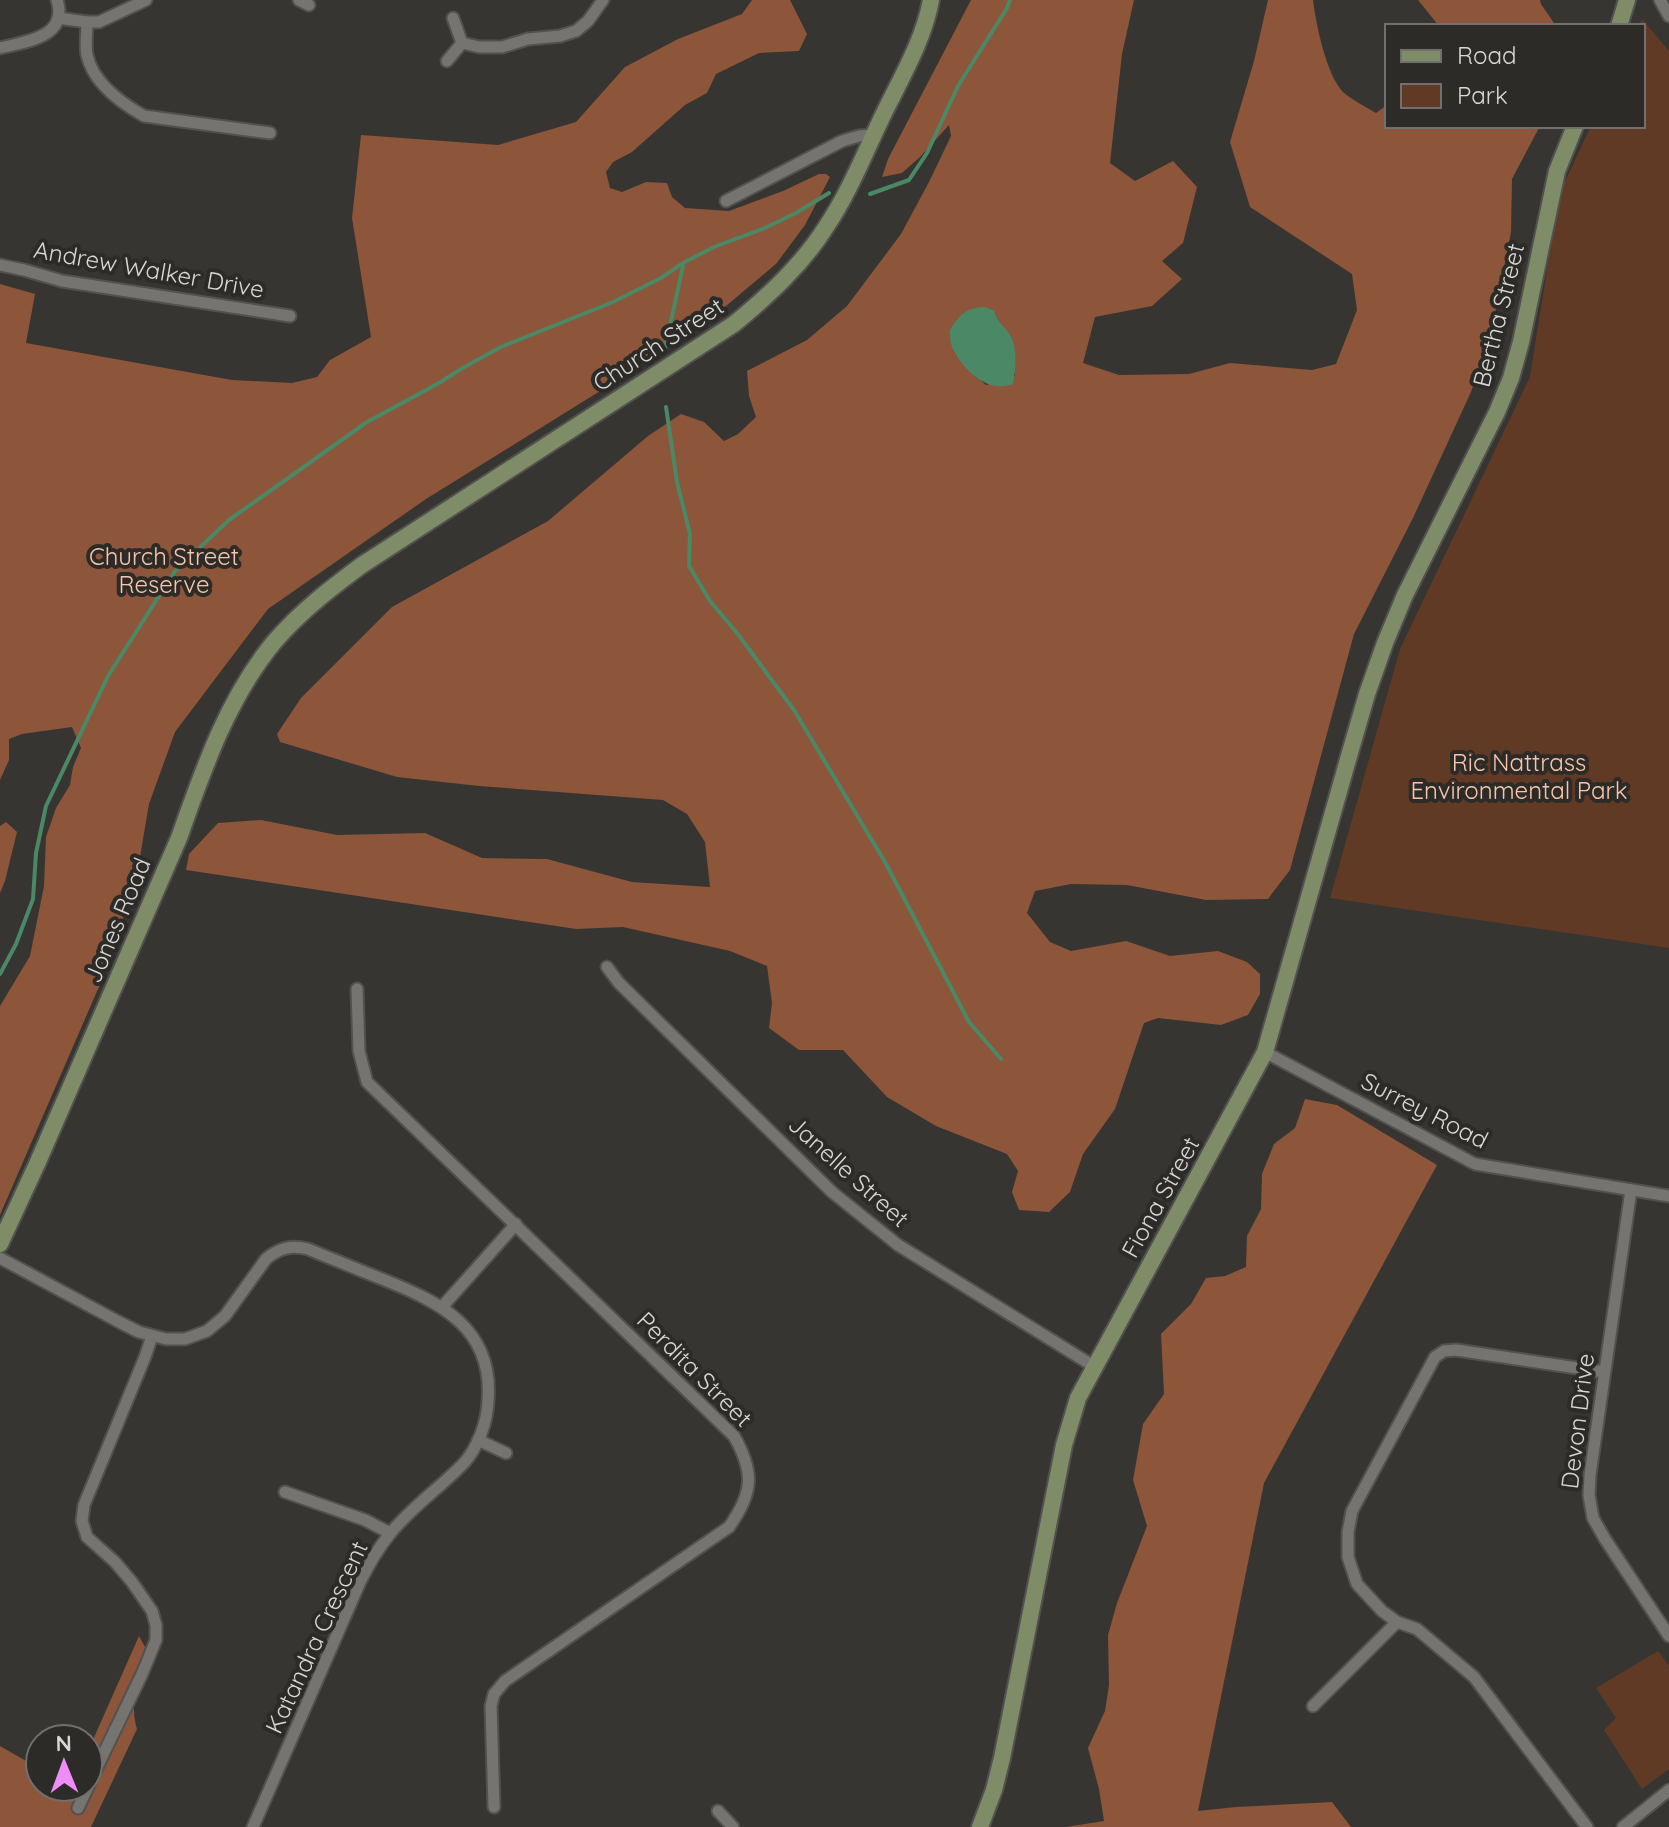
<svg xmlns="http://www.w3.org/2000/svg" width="1669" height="1827" viewBox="0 0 1669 1827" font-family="Quicksand,sans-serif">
<rect width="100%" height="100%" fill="#363532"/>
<g fill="#613a26">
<path d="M 1642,19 L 1669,51 L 1669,948 L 1330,898 L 1400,649 L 1530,377 L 1559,194 L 1591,126 L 1643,126 L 1643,26 L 1639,26 Z"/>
<path d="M 1658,1651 L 1669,1666 L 1669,1769 L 1642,1789 L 1604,1730 L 1616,1718 L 1596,1688 Z"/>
</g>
<g fill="#8d5539" fill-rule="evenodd">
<path d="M 752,0 L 790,0 L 807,34 L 799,51 L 759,53 L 716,74 L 707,93 L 685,105 L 632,152 L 613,162 L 606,172 L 610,188 L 622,192 L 646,182 L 667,183 L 672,197 L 685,208 L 729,211 L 783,191 L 819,174 L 826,174 L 830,177 L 805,225 L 776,264 L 713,317 L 642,365 L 426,499 L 268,609 L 175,732 L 149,804 L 139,863 L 111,959 L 0,1215 L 0,1006 L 30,956 L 44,886 L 46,837 L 56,808 L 70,785 L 73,767 L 81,748 L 72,727 L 22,734 L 9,739 L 9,760 L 0,780 L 0,284 L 35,294 L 26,343 L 232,380 L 292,383 L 317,377 L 330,360 L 371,337 L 352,218 L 361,135 L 498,145 L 576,122 L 625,67 L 678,39 L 742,14 Z"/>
<path d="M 971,0 L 1134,0 L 1122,54 L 1110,163 L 1135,181 L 1173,161 L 1197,187 L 1183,243 L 1162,261 L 1182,279 L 1152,306 L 1095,317 L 1083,363 L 1119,375 L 1189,374 L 1230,363 L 1312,370 L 1336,364 L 1357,310 L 1352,274 L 1250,207 L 1230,142 L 1254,61 L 1268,0 L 1313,0 C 1316,24 1326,74 1343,92 C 1352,100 1366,107 1376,113 L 1387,105 L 1387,126 L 1540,126 L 1512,179 L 1511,232 L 1492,329 L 1471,392 L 1413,518 L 1354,634 L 1290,870 L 1268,899 L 1206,900 L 1127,885 L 1071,884 L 1035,891 L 1027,913 L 1050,942 L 1071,951 L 1126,941 L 1170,956 L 1218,951 L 1247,962 L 1260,974 L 1260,994 L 1248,1015 L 1221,1025 L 1158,1018 L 1144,1023 L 1115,1109 L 1083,1154 L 1070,1192 L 1049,1212 L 1019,1210 L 1012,1192 L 1018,1171 L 1007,1154 L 936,1126 L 887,1097 L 843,1050 L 799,1050 L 769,1028 L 772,1003 L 767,966 L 730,951 L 623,927 L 576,929 L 186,870 L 189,854 L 218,823 L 261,820 L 337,835 L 425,833 L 482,858 L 547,859 L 632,882 L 710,887 L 705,842 L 687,814 L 663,800 L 479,786 L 397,777 L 280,742 L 277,734 L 301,698 L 392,607 L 548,521 L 648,436 L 681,414 L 704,422 L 724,441 L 738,434 L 756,417 L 749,396 L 747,371 L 807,340 L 847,306 L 901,234 L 929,182 L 951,136 L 949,125 L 920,157 L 902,173 L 882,177 L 888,159 ZM 995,311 C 996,324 1008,329 1012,341 C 1016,353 1014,363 1015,376 L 986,385 L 961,362 Z"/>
<path d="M 1418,0 L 1540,0 L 1541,4 L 1556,26 L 1439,26 Z"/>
<path d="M 6,822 L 17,832 L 5,881 L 0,893 L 0,826 Z"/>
<path d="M 1305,1099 L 1337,1105 L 1437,1165 L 1264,1483 L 1198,1811 L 1236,1807 L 1332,1802 L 1351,1827 L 1066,1827 L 1104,1821 L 1099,1789 L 1088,1748 L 1105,1711 L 1109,1685 L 1108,1635 L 1117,1603 L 1147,1526 L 1133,1480 L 1143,1424 L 1164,1394 L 1161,1334 L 1191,1304 L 1206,1278 L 1225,1276 L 1246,1267 L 1247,1236 L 1261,1209 L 1262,1174 L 1274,1144 L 1295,1128 Z"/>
<path d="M 139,1636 L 145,1647 C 138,1672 129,1704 137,1729 L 91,1827 L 0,1827 L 0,1746 L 40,1769 L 40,1787 L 88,1787 L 88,1751 Z"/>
</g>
<path fill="#4b8966" d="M 985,307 L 995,311 C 996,323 1007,327 1012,339 C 1017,351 1016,371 1013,384 C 988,394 963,370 953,349 C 950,343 950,336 950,330 C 960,314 966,308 985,307 Z"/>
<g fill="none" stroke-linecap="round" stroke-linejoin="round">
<g stroke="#4b8966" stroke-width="4">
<path d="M 870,194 L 909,180 L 927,153 L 958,86 L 1007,8 L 1010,0"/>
<path d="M 664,353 L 683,266"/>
<path d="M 666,407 L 677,482 L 690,534 L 689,566 L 710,601 L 737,633 L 794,710 L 885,862 L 969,1022 L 1001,1059"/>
<path d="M 0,974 L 16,944 L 33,899 L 36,853 L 46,806 L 108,676 L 175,571 L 229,520 L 367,422 L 439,383 L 461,369 L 501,347 L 613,302 L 661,278 L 683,263 L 714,247 L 765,228 L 796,213 L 829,193"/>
</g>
<defs>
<g id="street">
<path d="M 299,0 L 309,5"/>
<path d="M 1660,0 L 1669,16"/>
<path d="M 58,18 L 87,22 L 99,22 L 146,0"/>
<path d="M 87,22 C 87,32 85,45 87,55 C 93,83 121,103 144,116 L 270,133"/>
<path d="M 462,43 L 479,47 L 502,47 L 528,39 L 560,36 L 576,31 L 588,21 L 603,0"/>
<path d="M 0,48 C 25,42 69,37 57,0"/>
<path d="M 447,61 L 462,43 L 453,18"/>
<path d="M 726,201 L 842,141 L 859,136 L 873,135"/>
<path d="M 0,265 L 24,270 L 62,281 L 290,316"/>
<path d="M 607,967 L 619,983 L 832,1192 L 898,1245 L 1095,1367"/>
<path d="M 357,989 L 359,1051 L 367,1082 L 734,1436 C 755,1473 753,1493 729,1527 L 505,1681 L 494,1694 L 491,1706 L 494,1807"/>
<path d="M 1265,1052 L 1475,1164 L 1669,1196"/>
<path d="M 1631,1190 L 1590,1475 L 1589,1495 L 1593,1518 L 1605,1539 L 1669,1636"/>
<path d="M 0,1258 L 121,1323 L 139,1332 L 166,1339 L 185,1339 L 207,1331 L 225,1316 L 266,1259 C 279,1248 291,1245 308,1249 C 332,1259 357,1269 382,1279 C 440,1302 494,1328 488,1401 C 487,1423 478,1447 464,1463 C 440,1488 410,1508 389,1535 C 377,1550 368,1566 360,1582 L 253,1827"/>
<path d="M 442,1307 L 516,1224"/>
<path d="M 478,1440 L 506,1453"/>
<path d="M 285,1492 L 365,1520 L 390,1533"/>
<path d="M 1313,1706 L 1397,1622"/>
<path d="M 88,1786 L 142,1674 L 156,1640 L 156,1625 L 152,1611 L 132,1582 L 115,1562 L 87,1537 L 82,1521 L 84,1505 L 145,1357 L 152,1336"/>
<path d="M 78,1808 L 88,1787"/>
<path d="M 718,1811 L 733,1827"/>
<path d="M 1587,1827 L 1474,1677 L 1417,1629 L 1397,1622 L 1382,1611 L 1357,1584 L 1348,1557 L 1348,1532 L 1352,1511 L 1435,1357 L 1444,1351 L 1456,1350 L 1604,1372"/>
<path d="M 1623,1827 L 1669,1790"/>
</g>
<g id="secondary">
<path d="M 1619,26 L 1627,0"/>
<path d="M 0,1244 L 37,1164 L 179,838 C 203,770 228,697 275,641 C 301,611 331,588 362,565 L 734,324 C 768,296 802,265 826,227 C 851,190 867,147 887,107 C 904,73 924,38 931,0"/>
<path d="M 980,1827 L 994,1790 L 1002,1758 L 1064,1445 L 1078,1398 L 1265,1052 L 1347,763 L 1367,694 L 1385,643 L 1405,595 L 1497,412 L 1511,378 L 1521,342 L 1557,171 L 1575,126"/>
</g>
</defs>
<use href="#street" stroke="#52514f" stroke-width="15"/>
<use href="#secondary" stroke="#52514f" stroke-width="20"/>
<use href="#street" stroke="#757471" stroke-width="11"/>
<use href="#secondary" stroke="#7e8d68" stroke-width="16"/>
</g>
<g text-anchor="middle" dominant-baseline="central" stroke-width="8" stroke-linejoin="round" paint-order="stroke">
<g font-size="24" fill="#d9d8d6" stroke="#2c2b28">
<text transform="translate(149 269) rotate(10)">Andrew Walker Drive</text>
<text transform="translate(1498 315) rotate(-76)">Bertha Street</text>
<text transform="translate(658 344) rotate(-33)">Church Street</text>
<text transform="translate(117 920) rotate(-67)">Jones Road</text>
<text transform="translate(1425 1110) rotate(27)">Surrey Road</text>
<text transform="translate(849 1171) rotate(42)">Janelle Street</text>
<text transform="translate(1160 1197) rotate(-61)">Fiona Street</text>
<text transform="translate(695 1369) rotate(45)">Perdita Street</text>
<text transform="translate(1577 1421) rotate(-83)">Devon Drive</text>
<text transform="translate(316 1637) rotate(-65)">Katandra Crescent</text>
</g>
<g font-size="24" fill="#f9c5ac" stroke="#2c2b28">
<text x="164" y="556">Church Street<tspan x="164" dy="28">Reserve</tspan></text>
<text x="1519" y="762">Ric Nattrass<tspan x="1519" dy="28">Environmental Park</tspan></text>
</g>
</g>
<rect x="1385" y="24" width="260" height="104" fill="#2c2b28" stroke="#71706e" stroke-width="2"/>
<rect x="1401" y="50" width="40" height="12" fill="#7e8d68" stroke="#71706e" stroke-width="2"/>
<text x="1457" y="64" font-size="24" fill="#d9d8d6">Road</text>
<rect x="1401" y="84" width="40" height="24" fill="#613a26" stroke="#71706e" stroke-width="2"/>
<text x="1457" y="104" font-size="24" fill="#d9d8d6">Park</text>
<g transform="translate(64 1763) rotate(359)"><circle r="38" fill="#2c2b28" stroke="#71706e" stroke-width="2"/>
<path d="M0-6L14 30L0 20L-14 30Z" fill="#ee8cf8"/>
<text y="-12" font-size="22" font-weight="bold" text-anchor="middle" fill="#d9d8d6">N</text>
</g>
</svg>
